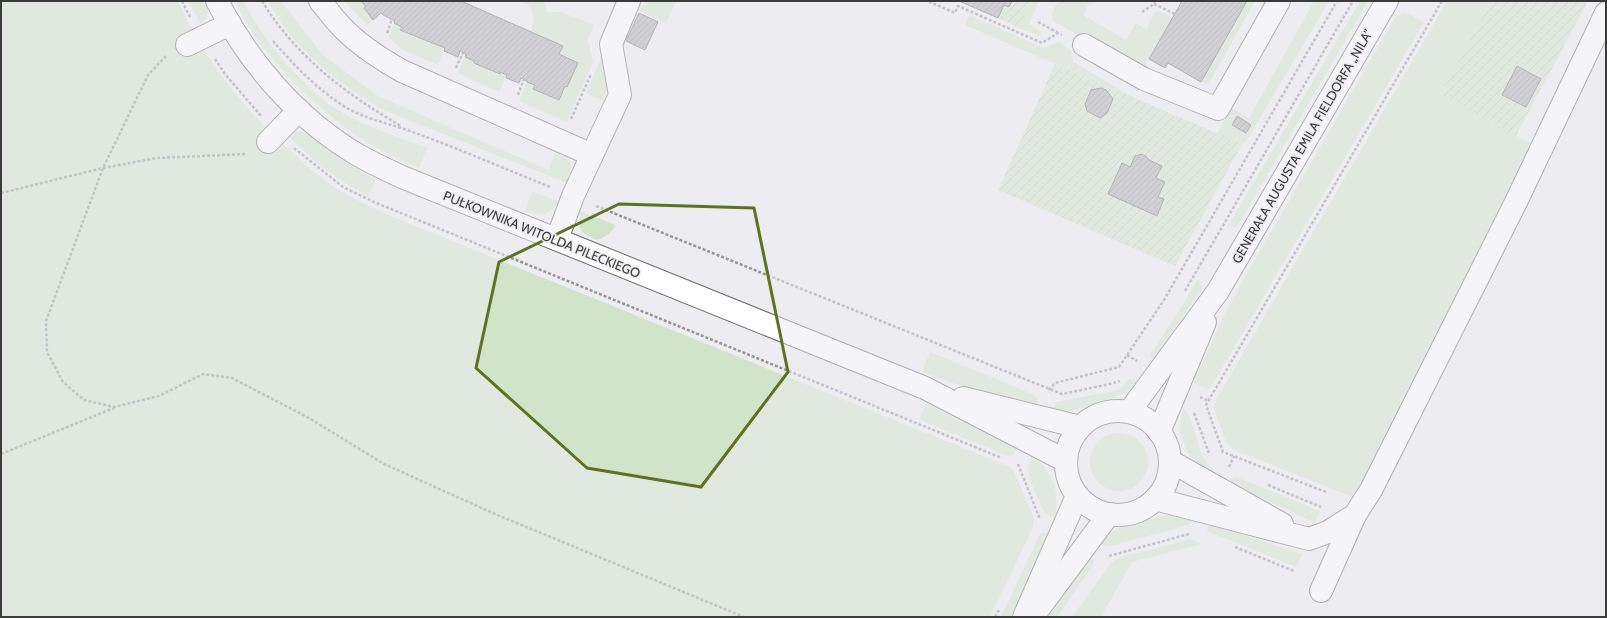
<svg xmlns="http://www.w3.org/2000/svg" width="1607" height="618" viewBox="0 0 1607 618" font-family="Cabin,sans-serif">
<defs>
<pattern id="garden-furrows" width="10" height="10" patternUnits="userSpaceOnUse"><rect width="10" height="10" fill="#d1e3c9"/><path d="M-1 1l2-2M0 10L10 0M9 11l2-2" fill="none" stroke="#b4c4ae"/></pattern>
<pattern id="building-hatch" width="6" height="6" patternUnits="userSpaceOnUse"><rect width="6" height="6" fill="#adadb1"/><path d="M-1 1l2-2M0 6l6-6M5 7l2-2" fill="none" stroke="#8e8e91"/></pattern>
</defs>
<rect width="100%" height="100%" fill="#ededf1"/>
<g fill="#d1e3c9">
<path d="M 1,1 L 178,1 C 205,61 245,111 294,154 C 303,162 312,171 322,178 C 342,194 366,204 388,215 L 1008,466 L 1014,472 L 1034,518 L 1033,527 L 990,617 L 1,617 Z"/>
<path d="M 188,1 L 203,1 L 208,11 L 205,20 L 201,24 Z"/>
<path d="M 235,1 L 243,1 C 267,46 310,98 356,120 C 379,131 404,139 427,148 L 419,168 C 398,159 377,149 357,136 C 349,131 342,125 335,119 C 296,88 256,47 235,1 Z"/>
<path d="M 268,1 L 281,1 L 322,54 L 378,96 L 548,170 L 556,152 L 566,158 L 572,165 L 567,183 L 383,110 C 338,83 293,49 268,1 Z"/>
<path d="M 345,1 L 361,1 L 366,7 L 364,9 L 373,20 L 368,24 L 359,17 Z"/>
<path d="M 521,1 L 543,1 L 548,12 L 561,12 L 594,25 L 588,39 L 593,62 L 567,122 L 519,101 L 527,82 L 535,85 L 533,89 L 559,100 L 565,86 L 567,87 L 578,63 L 559,54 L 563,47 L 530,32 C 536,17 535,18 528,4 Z"/>
<path d="M 648,1 L 676,1 L 666,23 L 639,11 Z"/>
<path d="M 1031,1 L 1039,1 L 1029,24 L 1042,32 L 1040,36 L 1019,28 Z"/>
<path d="M 1060,1 L 1090,1 L 1083,15 L 1126,40 L 1136,23 L 1146,29 L 1155,12 L 1160,11 L 1172,18 L 1145,66 L 1084,32 L 1081,37 L 1053,21 C 1051,14 1054,6 1060,1 Z"/>
<path d="M 1247,1 L 1255,1 L 1208,85 L 1201,82 Z"/>
<path d="M 1314,1 L 1329,1 L 1246,142 L 1242,144 L 1217,134 L 1231,108 L 1249,118 Z"/>
<path d="M 1360,1 L 1368,1 L 1239,224 L 1235,227 L 1228,226 Z"/>
<path d="M 1447,1 L 1491,1 L 1440,94 L 1534,145 L 1355,498 L 1234,450 L 1226,442 L 1214,409 L 1216,400 Z"/>
<path d="M 1403,13 L 1409,14 L 1424,22 L 1210,389 L 1207,389 L 1193,382 L 1231,301 L 1396,16 Z"/>
<path d="M 969,15 L 1044,48 L 1058,42 L 1071,50 L 1073,62 L 1136,99 L 965,25 Z"/>
<path d="M 394,23 L 402,27 L 400,30 L 445,48 L 438,65 L 402,49 L 389,37 Z"/>
<path d="M 465,57 L 474,61 L 474,63 L 499,74 L 500,72 L 507,75 L 499,92 L 458,73 Z"/>
<path d="M 602,57 L 607,88 L 603,101 L 586,93 Z"/>
<path d="M 295,131 L 305,132 L 337,157 L 376,180 L 368,196 L 341,181 L 318,164 L 287,135 Z"/>
<path d="M 532,191 L 559,202 C 547,216 541,217 525,211 Z"/>
<path d="M 580,211 L 616,225 C 611,233 606,237 597,240 C 580,233 577,229 580,211 Z"/>
<path d="M 1197,280 L 1201,283 L 1202,288 L 1154,359 L 1149,356 L 1182,306 Z"/>
<path d="M 930,352 L 1035,395 L 1038,401 L 1036,405 L 952,383 L 922,372 Z"/>
<path d="M 1130,379 L 1138,382 C 1128,391 1119,397 1106,400 C 1102,401 1098,401 1094,403 C 1079,409 1068,414 1052,410 L 1056,402 L 1118,390 Z"/>
<path d="M 926,403 L 1017,448 L 1013,455 L 1008,456 L 919,420 Z"/>
<path d="M 1183,408 C 1199,424 1194,456 1213,468 L 1214,475 C 1199,469 1183,450 1181,434 C 1179,425 1181,416 1183,408 Z"/>
<circle cx="1119" cy="462" r="29"/>
<path d="M 1032,456 C 1054,473 1061,492 1054,518 L 1044,512 L 1029,478 L 1028,468 Z"/>
<path d="M 1236,477 L 1320,511 L 1315,523 L 1229,483 L 1231,478 Z"/>
<path d="M 1169,514 L 1192,519 L 1189,525 L 1107,547 L 1100,543 L 1112,532 L 1122,526 Z"/>
<path d="M 1209,524 L 1302,554 L 1296,567 L 1207,531 Z"/>
<path d="M 1043,532 L 1048,534 L 1013,613 L 1010,617 L 1001,617 L 1039,536 Z"/>
<path d="M 1190,539 L 1202,544 L 1132,562 L 1101,617 L 1072,617 L 1112,562 L 1118,558 Z"/>
<path d="M 1090,557 L 1094,560 L 1094,564 L 1057,617 L 1047,617 Z"/>
</g>
<g fill="url(#garden-furrows)">
<path d="M 1012,1 L 1031,1 L 1019,28 L 998,18 L 1004,5 L 1009,7 Z"/>
<path d="M 1491,1 L 1582,1 L 1587,3 L 1516,136 L 1440,94 Z"/>
<path d="M 1055,64 L 1242,144 L 1175,266 L 998,190 Z"/>
</g>
<g fill="url(#building-hatch)" stroke="#6d6e71">
<path d="M 361,1 L 461,1 L 563,46 L 559,54 L 578,63 L 567,87 L 565,86 L 559,100 L 533,89 L 535,85 L 527,82 L 527,81 L 521,78 L 519,83 L 506,78 L 507,75 L 500,72 L 500,74 L 474,63 L 474,61 L 465,57 L 466,54 L 460,51 L 458,57 L 444,51 L 445,48 L 400,30 L 402,27 L 394,23 L 395,21 L 383,15 L 381,13 L 373,20 L 364,8 L 366,7 Z"/>
<path d="M 959,1 L 1012,1 L 1009,7 L 1004,5 L 998,18 Z"/>
<path d="M 1182,1 L 1247,1 L 1201,82 L 1168,63 L 1165,68 L 1149,59 Z"/>
<path d="M 639,13 L 658,22 L 645,50 L 626,41 Z"/>
<path d="M 1517,66 L 1541,79 L 1526,107 L 1502,95 Z"/>
<path d="M 1101,88 L 1106,90 L 1113,99 L 1107,113 L 1100,118 L 1087,111 L 1085,104 L 1091,90 Z"/>
<path d="M 1237,116 L 1251,125 L 1246,133 L 1232,125 Z"/>
<path d="M 1141,154 L 1146,156 L 1149,160 L 1162,166 L 1156,178 L 1165,182 L 1158,197 L 1164,199 L 1157,216 L 1108,194 L 1122,163 L 1130,167 L 1135,156 Z"/>
</g>
<g fill="none" stroke-linecap="round" stroke-linejoin="round">
<defs>
<g id="minor">
<path d="M 217,1 C 249,63 297,119 358,155 C 372,163 387,170 402,177 L 925,388 L 1066,461"/>
<path d="M 320,1 C 327,9 333,18 340,25 C 357,44 379,58 402,71 L 592,155 L 620,95 L 611,44 L 629,1"/>
<path d="M 187,45 L 230,24"/>
<path d="M 1084,45 L 1144,79 L 1218,109 L 1279,1"/>
<path d="M 268,142 L 299,110"/>
<path d="M 557,239 L 573,196 L 592,155"/>
<path d="M 963,398 L 1080,427"/>
<circle cx="1118" cy="463" r="52"/>
<path d="M 1129,412 L 1218,291 L 1387,1"/>
<path d="M 1159,432 L 1205,322"/>
<path d="M 1170,461 L 1282,524"/>
<path d="M 1155,499 L 1309,539 L 1328,532 L 1355,515"/>
<path d="M 1321,591 L 1355,515 L 1371,490 L 1516,202 L 1606,13"/>
<path d="M 1037,611 L 1109,514"/>
<path d="M 1024,617 L 1077,496"/>
</g>
</defs>
<use href="#minor" stroke="#6b6b6e" stroke-width="24"/>
<g stroke="#969699" stroke-width="2.5" stroke-dasharray="3 2" stroke-linecap="butt">
<path d="M 182,1 L 190,17"/>
<path d="M 262,1 C 296,57 346,94 401,126"/>
<path d="M 931,1 L 930,2 L 955,13 L 958,6 L 1042,43 L 1058,33 L 1062,35"/>
<path d="M 1154,4 L 1175,14"/>
<path d="M 1142,12 L 1154,4 L 1155,1"/>
<path d="M 1038,22 L 1058,33"/>
<path d="M 387,33 L 392,19"/>
<path d="M 273,41 C 293,64 315,87 342,105 C 362,118 384,122 407,130 C 455,147 503,168 550,187"/>
<path d="M 166,56 L 148,75 L 103,168 L 46,321 L 47,352 L 63,382 L 84,400 L 114,407 L 159,396 L 203,374 L 232,378 L 309,418 L 384,464 L 495,514 L 744,617"/>
<path d="M 215,59 L 225,74 L 261,116"/>
<path d="M 456,68 L 463,53"/>
<path d="M 518,95 L 524,79"/>
<path d="M 571,119 L 591,74"/>
<path d="M 294,148 L 343,187 L 374,202 L 1002,458"/>
<path d="M 1,193 L 103,168 L 157,158 L 246,154"/>
<path d="M 596,206 L 1062,394 L 1110,384 L 1120,381"/>
<path d="M 1185,291 L 1353,1"/>
<path d="M 1127,355 L 1137,361"/>
<path d="M 1049,390 L 1055,383 L 1119,367 L 1164,300 L 1337,1"/>
<path d="M 1200,397 L 1209,401"/>
<path d="M 1194,413 L 1209,453"/>
<path d="M 1,454 L 114,408"/>
<path d="M 1018,464 L 1040,519"/>
<path d="M 1229,467 L 1234,456"/>
<path d="M 1268,485 L 1321,507"/>
<path d="M 1326,492 L 1223,452 L 1206,405 L 1442,1"/>
<path d="M 1235,547 L 1294,571"/>
<path d="M 1109,556 L 1189,534"/>
<path d="M 995,617 L 999,610"/>
</g>
<use href="#minor" stroke="#fff" stroke-width="22"/>
</g>
<path d="M0 0H1607V618H0ZM 619,204 L 754,208 L 788,372 L 701,487 L 587,468 L 476,368 L 499,262 Z" fill="#ededf1" fill-opacity=".55" fill-rule="evenodd"/>
<path fill="none" stroke="#5e7222" stroke-width="3" stroke-linejoin="round" d="M 619,204 L 754,208 L 788,372 L 701,487 L 587,468 L 476,368 L 499,262 Z"/>
<g text-anchor="middle" dominant-baseline="central" stroke-width="3" stroke-linejoin="round" paint-order="stroke">
<g font-size="13" fill="#3b3b3c" stroke="#ededf1">
<text transform="translate(1302 146) rotate(-60)">GENERAŁA AUGUSTA EMILA FIELDORFA „NILA”</text>
<text transform="translate(542 234) rotate(22)">PUŁKOWNIKA WITOLDA PILECKIEGO</text>
</g>
</g>
<rect width="1607" height="618" fill="none" stroke="#3b3b3c" stroke-width="4"/>
</svg>
